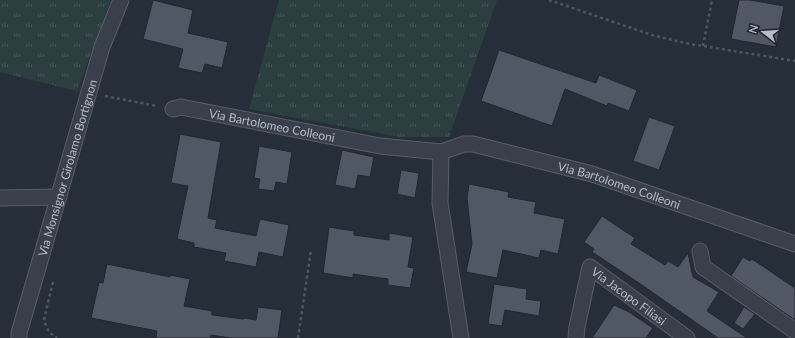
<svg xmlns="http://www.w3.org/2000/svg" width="795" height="338" viewBox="0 0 795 338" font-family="Lato,sans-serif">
<defs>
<pattern id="grass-tufts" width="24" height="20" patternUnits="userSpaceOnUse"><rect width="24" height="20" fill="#2c3e3f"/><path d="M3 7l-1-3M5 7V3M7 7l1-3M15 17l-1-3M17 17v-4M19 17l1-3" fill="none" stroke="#485859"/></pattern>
</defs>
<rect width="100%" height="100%" fill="#262e3a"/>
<g fill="url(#grass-tufts)">
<path d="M 0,0 L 111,0 L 77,91 L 0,72 Z"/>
<path d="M 279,0 L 497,0 L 449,137 L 399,137 L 249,109 Z"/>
</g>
<g fill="#505865" stroke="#212732">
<path d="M 153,0 L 193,10 L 188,33 L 228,42 L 222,68 L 205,64 L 202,73 L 178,68 L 183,49 L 143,39 Z"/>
<path d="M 739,0 L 750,0 L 784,6 L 776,47 L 731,39 Z"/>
<path d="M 499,50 L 596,83 L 599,75 L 637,90 L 629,111 L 608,103 L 607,106 L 565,89 L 552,126 L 481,101 Z"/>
<path d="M 649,117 L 675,126 L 659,170 L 633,161 Z"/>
<path d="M 180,134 L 221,142 L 208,218 L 217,220 L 215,228 L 256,236 L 260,219 L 289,225 L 283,257 L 259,252 L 256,267 L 224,261 L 226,253 L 194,247 L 194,243 L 177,239 L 188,186 L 171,183 Z"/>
<path d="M 259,146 L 292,152 L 287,184 L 276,182 L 274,191 L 258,189 L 260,179 L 254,178 Z"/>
<path d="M 342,150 L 374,157 L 370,177 L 358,175 L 355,189 L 335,185 Z"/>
<path d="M 401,170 L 419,173 L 415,198 L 397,194 Z"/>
<path d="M 469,184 L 509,192 L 508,197 L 536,202 L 534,213 L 565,219 L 558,254 L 541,250 L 539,258 L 503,250 L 497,278 L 466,272 L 472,244 L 467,198 Z"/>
<path d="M 602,216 L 635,238 L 631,244 L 665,265 L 668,261 L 678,267 L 688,253 L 693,277 L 719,292 L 707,311 L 747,338 L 718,338 L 639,283 L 592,252 L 594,249 L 584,242 Z"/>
<path d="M 329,227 L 354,231 L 354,235 L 389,240 L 389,233 L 413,237 L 408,267 L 414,268 L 410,288 L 388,285 L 388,279 L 353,274 L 353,278 L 323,273 Z"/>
<path d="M 743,257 L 750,261 L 752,259 L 795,288 L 795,320 L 731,276 Z"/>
<path d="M 107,264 L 170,277 L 170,275 L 190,279 L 184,306 L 212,311 L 212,315 L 244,319 L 244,318 L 256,320 L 258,307 L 282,310 L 278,338 L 230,338 L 211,335 L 210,338 L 156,338 L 157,331 L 91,318 L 99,282 L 103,283 Z"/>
<path d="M 494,284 L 527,289 L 526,299 L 541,301 L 539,316 L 505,310 L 502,326 L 488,324 Z"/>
<path d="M 614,305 L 629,312 L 653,328 L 646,338 L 592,338 Z"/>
<path d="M 744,307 L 755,314 L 743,329 L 734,323 Z"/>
</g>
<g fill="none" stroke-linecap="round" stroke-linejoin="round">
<defs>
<g id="street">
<path id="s1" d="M 173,109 L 181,107 L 380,146 L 441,152"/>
<path d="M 0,198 L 59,197"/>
<path d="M 700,251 L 703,267 L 795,331"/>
<path id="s2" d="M 19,338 L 19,333 L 33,285 L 102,47 L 121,0"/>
<path id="s3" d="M 461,338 L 440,203 L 441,152 L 464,144 L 473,144 L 592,174 L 795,244"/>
<path id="s4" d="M 576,338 L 577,327 L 590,267 L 687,338"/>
</g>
</defs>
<use href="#street" stroke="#585e69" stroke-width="17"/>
<g stroke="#4a595d" stroke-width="2.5" stroke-dasharray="3 3" stroke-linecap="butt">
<path d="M 549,0 L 652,35 L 685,43 L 795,61"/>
<path d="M 703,46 L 712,0"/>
<path d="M 105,96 L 157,106"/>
<path d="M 53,282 L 46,311 L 44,321 L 49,332 L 57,338"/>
<path d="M 298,338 L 311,250"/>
</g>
<use href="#street" stroke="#3a404b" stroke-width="15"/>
</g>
<g text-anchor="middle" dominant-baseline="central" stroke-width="4" stroke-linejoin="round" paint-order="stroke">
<g font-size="12" fill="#b6bbc6" stroke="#1f2530">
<text stroke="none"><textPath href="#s1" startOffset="101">Via Bartolomeo Colleoni</textPath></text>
<text stroke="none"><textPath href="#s2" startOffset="177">Via Monsignor Girolamo Bortignon</textPath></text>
<text stroke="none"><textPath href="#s3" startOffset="373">Via Bartolomeo Colleoni</textPath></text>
<text stroke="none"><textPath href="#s4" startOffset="121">Via Jacopo Filiasi</textPath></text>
</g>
</g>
<g transform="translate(763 32) rotate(287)" stroke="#1f2530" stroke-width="3" paint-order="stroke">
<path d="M0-3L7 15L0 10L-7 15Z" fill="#b6bbc6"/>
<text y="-6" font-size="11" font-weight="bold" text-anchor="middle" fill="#b6bbc6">N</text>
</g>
</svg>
